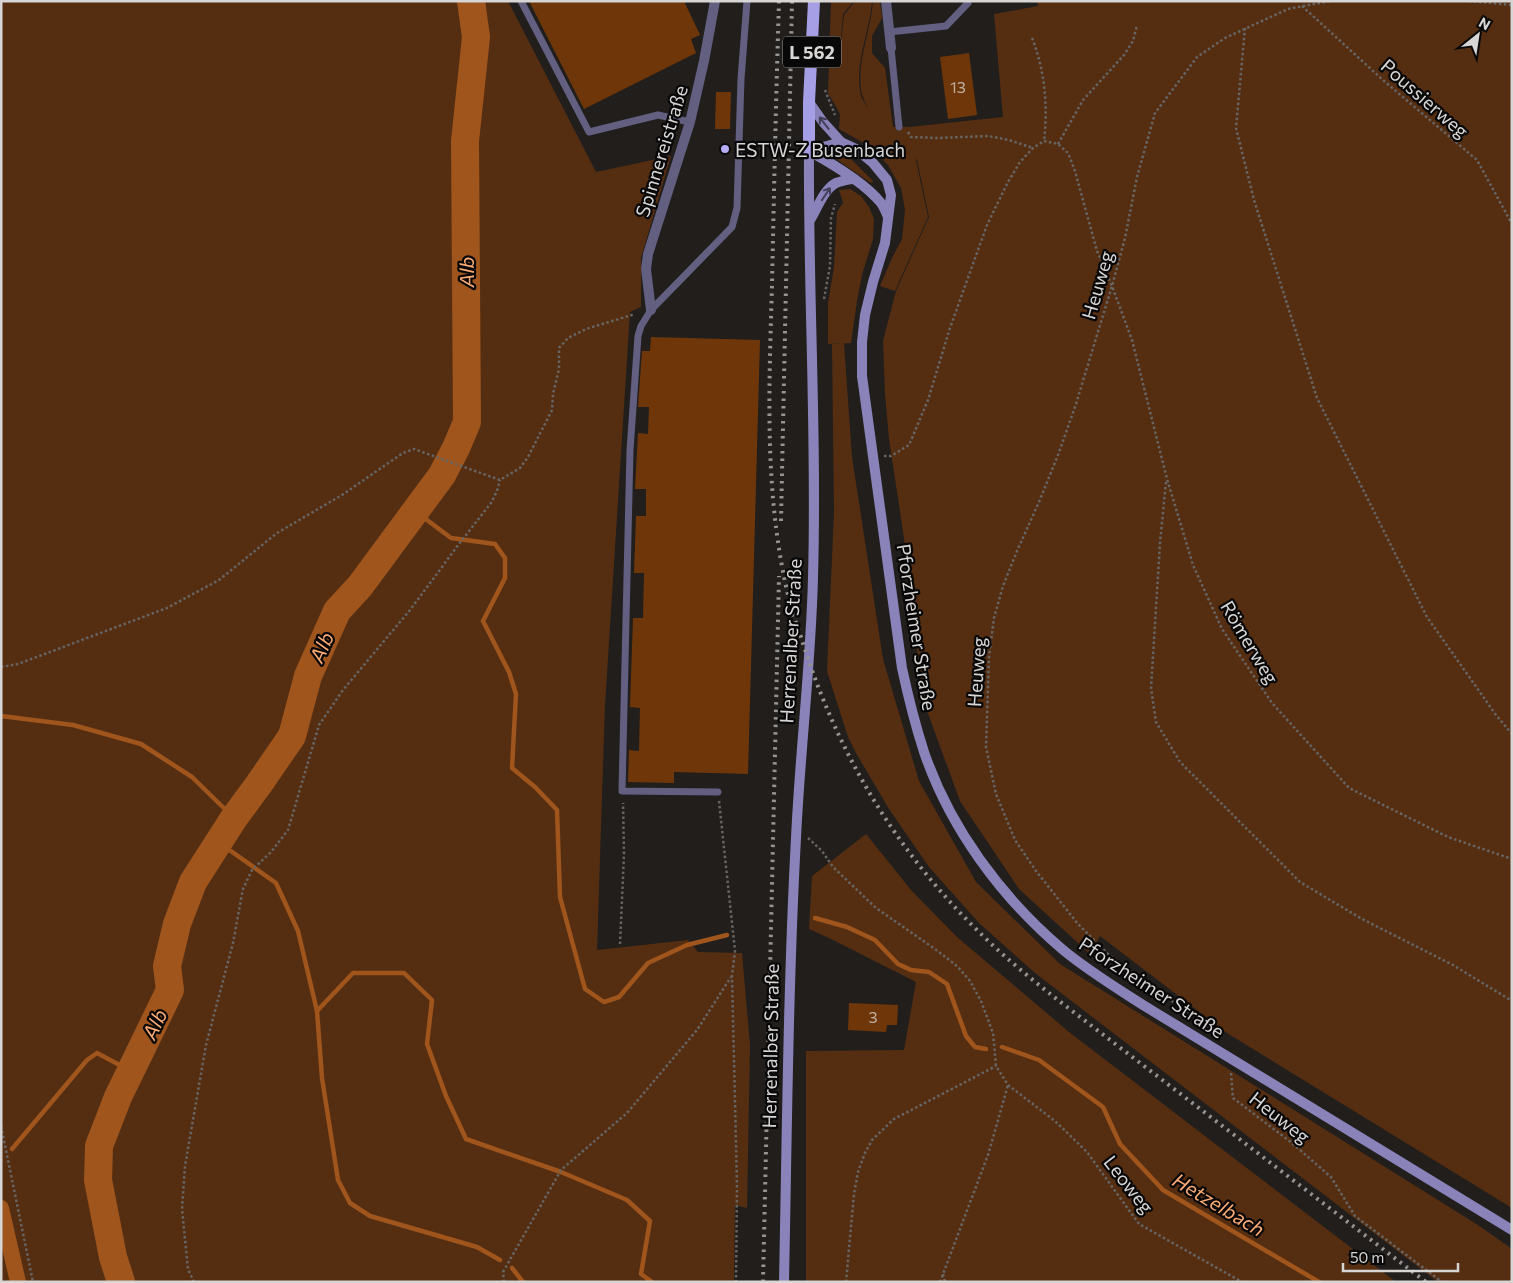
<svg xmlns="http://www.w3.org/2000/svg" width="1513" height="1283" viewBox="0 0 1513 1283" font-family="Commissioner,sans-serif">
<rect width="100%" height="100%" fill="#211e1c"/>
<g fill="#552e12">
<path d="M 1,1 L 508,1 L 596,172 L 671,156 L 641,258 L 641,307 L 630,312 L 605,705 L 597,950 L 688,940 L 698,952 L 742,953 L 750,1045 L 747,1208 L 735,1205 L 734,1282 L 1,1282 Z"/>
<path d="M 831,1 L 854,1 L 843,14 L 839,60 L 844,15 L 855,1 L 872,1 C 870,31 855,61 860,91 C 860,97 865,103 868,108 C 866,103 862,97 861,90 C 857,60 871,31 873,1 L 880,1 L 882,18 L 872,36 L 872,53 L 885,68 L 893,127 L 909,127 L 1003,117 L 994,14 L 1038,6 L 1037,1 L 1512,1 L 1512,1208 L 1227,1033 L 1100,936 L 1090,954 L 1019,889 L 960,801 L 923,700 L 904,538 L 889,439 L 885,394 L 883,341 L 896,291 L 929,217 L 917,160 L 914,159 L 916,160 L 928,217 L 895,291 L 880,286 L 892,258 L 902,239 L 905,210 L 901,188 L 888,165 L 869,146 L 839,129 L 840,114 L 828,93 Z"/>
<path d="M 838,152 L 850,158 L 873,181 L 873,182 L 871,183 L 836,159 Z"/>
<path d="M 850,189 L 861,196 L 869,207 L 874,219 L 873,239 L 862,275 L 857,301 L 851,343 L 828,344 L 828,303 L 834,267 L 837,212 L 843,203 L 839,190 Z"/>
<path d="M 844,343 L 852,457 L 883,659 L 919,781 L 976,882 L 1060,964 L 1478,1225 L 1512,1249 L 1512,1282 L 1438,1282 L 1035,973 L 979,923 L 929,867 L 889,809 L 856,753 L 848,737 L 827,671 L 834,513 L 832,344 Z"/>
<path d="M 866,834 L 911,890 L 957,937 L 1069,1032 L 1396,1282 L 806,1282 L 806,1051 L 904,1050 L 916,982 L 831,939 L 809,929 L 812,876 Z"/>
</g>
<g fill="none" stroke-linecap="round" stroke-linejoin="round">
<g stroke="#9f551c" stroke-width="4.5">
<path d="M 415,511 L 451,538 L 495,544 L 505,558 L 505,578 L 483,621 L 509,672 L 516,694 L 512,768 L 535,787 L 557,810 L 560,897 L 585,989 L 604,1002 L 619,997 L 648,963 L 687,945 L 727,935"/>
<path d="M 1,716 L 73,725 L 141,744 L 192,777 L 234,818"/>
<path d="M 218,842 L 276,883 L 298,931 L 317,1011 L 322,1078 L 338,1180 L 350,1203 L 370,1216 L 477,1247 L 500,1260"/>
<path d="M 815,918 L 847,927 L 875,940 L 898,964 L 911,970 L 929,972 L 947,984 L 966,1036 L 975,1047 L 986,1049"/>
<path d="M 317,1011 L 353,973 L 404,973 L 432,1000 L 427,1044 L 446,1096 L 466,1139 L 561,1172 L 627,1200 L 650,1221 L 641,1274 L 652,1282"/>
<path d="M 1002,1047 L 1039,1060 L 1103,1107 L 1120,1144 L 1163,1190 L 1319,1282"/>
<path d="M 12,1149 L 87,1060 L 97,1053 L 131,1071"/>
<path d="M 512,1268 L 523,1282"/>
</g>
<path stroke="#9f551c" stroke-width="16" d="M 1,1208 L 18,1282"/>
<path stroke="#9f551c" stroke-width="28" d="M 121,1282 L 113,1257 L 98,1180 L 99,1146 L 118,1097 L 170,990 L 167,966 L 177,924 L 193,882 L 234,818 L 259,784 L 292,736 L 308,676 L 337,611 L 360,586 L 442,475 L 456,448 L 467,422 L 465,141 L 476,37 L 471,1"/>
</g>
<g fill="#6f3709">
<path d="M 529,1 L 684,1 L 700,35 L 691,39 L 696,53 L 584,109 Z"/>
<path d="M 969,53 L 977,115 L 948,119 L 940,57 Z"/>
<path d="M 716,92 L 731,92 L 730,129 L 715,129 Z"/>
<path d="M 651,337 L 760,340 L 748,774 L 674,772 L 674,783 L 628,782 L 629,750 L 639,751 L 640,708 L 630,707 L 633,618 L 643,618 L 644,573 L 634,573 L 636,516 L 646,516 L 646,489 L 635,489 L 638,433 L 648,434 L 649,407 L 638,407 L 642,351 L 650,351 Z"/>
<path d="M 849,1003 L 898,1005 L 897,1025 L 887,1025 L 886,1032 L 848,1030 Z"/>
</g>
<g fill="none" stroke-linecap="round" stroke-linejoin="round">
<g stroke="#676563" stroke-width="2.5" stroke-dasharray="2.5 2.5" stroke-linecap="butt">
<path d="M 1469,1 L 1512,5"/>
<path d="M 1302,6 L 1384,81 L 1477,160 L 1512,224"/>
<path d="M 1245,28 L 1236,128 L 1254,200 L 1317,398 L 1427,617 L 1496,715 L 1512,734"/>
<path d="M 1032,38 C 1045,71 1048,106 1044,141"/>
<path d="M 825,90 L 835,115"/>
<path d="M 908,132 L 911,137 L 938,138 L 988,136 L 1009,140 L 1033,148"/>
<path d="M 1058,144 L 1083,100 L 1124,55 L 1133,41 L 1137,25"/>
<path d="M 824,299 L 830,266 L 831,218 L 835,204"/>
<path d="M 884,456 L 891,456 L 909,445 L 928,400 L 950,328 L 987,225 L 1008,182 L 1020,162 L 1033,148 L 1044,141 L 1058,144 L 1068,153 L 1075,171 L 1097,251 L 1112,286 L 1132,340 L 1167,479 L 1193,565 L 1222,629 L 1272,703 L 1349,788 L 1448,837 L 1512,859"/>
<path d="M 1166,482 L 1160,543 L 1151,688 L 1156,722 L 1180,762 L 1300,882 L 1362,919 L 1453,965 L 1512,1001"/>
<path d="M 1,667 L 18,664 L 167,608 L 219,580 L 277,533 L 342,495 L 403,453 L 414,449 L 500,480 L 520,468 L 528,457 L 552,410 L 553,394 L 559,369 L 559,348 L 568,338 L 586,329 L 635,314"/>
<path d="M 719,801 L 735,951 L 732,976 L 737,1186 L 736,1282"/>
<path d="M 808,838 L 822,851 L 833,867 L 876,908 L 935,949 L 957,966 L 970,981 L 981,1001 L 993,1033 L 996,1066 L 1008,1085 L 1055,1121 L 1087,1152 L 1139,1224 L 1242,1282"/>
<path d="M 620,944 L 624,854 L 623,803"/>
<path d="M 1209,1029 L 1198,1019 L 1146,983 L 1109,955 L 1078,924 L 1036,871 L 1015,840 L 996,794 L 986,747 L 989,657 L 994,618 L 1003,586 L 1017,551 L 1039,502 L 1058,455 L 1075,407 L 1112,286 L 1125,238 L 1137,177 L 1155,113 L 1197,57 L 1225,38 L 1288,9 L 1330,1"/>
<path d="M 1231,1073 L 1233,1098 L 1292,1143 L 1331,1177 L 1355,1216 L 1442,1282"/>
<path d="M 1,1126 L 33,1282"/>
<path d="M 943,1274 L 945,1282"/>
<path d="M 194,1282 L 188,1269 L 182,1209 L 185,1166 L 206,1045 L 233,943 L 243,889 L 252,870 L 271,852 L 288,830 L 319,725 L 343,690 L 410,610 L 462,540 L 491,503 L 497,491 L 500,480"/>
<path d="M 504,1282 L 503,1272 L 561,1170 L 627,1113 L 697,1030 L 731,977"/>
<path d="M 846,1282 L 854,1194 L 858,1172 L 865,1153 L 872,1140 L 894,1119 L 996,1066"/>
<path d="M 940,1282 L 988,1155 L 1008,1085"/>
</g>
<g stroke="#625f81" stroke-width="7">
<path d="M 521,1 L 589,132 L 658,115 L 690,122"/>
<path d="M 889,32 L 946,26 L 968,3"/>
<path d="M 891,48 L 899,127"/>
<path d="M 718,792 L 622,791 L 630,450 L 638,336 L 641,326 L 651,310 L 732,227 L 737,208 L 741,79 L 747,1"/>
</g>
<g stroke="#625f81" stroke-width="10">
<path d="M 886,1 L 891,48"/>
<path d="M 651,310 L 646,269 L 648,254 L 690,122 L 704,61 L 715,1"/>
</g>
<g stroke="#8983ba" stroke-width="10">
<path d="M 809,102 L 823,122 L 841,142 L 856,149 L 873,163 L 887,180 L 891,195 L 885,243 L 873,282 L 865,315 L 862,342 L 862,376 L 902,668 C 908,696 915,724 924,752 C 950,828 1001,897 1062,949 C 1087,970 1115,987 1143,1005 L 1512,1230"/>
<path d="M 809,151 C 831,163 865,183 881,203 C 884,207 886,212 888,217"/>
<path d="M 809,151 L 841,142"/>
<path d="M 810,220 C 817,209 824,189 836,183 C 841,181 847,180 852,179"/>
<path d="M 784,1282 C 787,1134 788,986 796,838 C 800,751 811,664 813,577 C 817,435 808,293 809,151"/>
</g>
<path stroke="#a79fe6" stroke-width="12" d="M 809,151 L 809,102 L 814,1"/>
<g stroke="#969493" stroke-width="4" stroke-dasharray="2.5 5" stroke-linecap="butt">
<path d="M 779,1 C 776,96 774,191 772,285 C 769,389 764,493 788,595 C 791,610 796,623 801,637 C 836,751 895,850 980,933 C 1003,956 1029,977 1054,997 L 1426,1282"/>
<path d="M 781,521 L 792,1"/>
<path d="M 763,1282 L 779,576"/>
</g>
</g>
<defs><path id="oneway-shaft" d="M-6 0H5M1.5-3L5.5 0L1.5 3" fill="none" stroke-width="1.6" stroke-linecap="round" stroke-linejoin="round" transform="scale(1.25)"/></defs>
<g stroke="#433f58">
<use href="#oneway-shaft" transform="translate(824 123) rotate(-128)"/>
<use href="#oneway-shaft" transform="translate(826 194) rotate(-56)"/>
</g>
<circle fill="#b4acf9" stroke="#090808" stroke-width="2" cx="725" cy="149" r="5"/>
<g text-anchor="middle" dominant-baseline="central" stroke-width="4.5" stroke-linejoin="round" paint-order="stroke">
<g font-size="16" fill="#beaea2">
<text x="958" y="86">13</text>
<text x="873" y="1016">3</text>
</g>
<rect fill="#090808" stroke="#9a9898" stroke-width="1" x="783" y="36.5" width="58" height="31" rx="4"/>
<g font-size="18" font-weight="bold" fill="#d8d6d5">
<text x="812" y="52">L 562</text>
</g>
<g font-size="19" fill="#d8d6d5" stroke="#090808">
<text transform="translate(1425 98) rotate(41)">Poussierweg</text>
<text transform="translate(661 151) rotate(-73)">Spinnereistraße</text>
<text transform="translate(1097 285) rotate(-74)">Heuweg</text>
<text transform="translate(917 627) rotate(81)">Pforzheimer Straße</text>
<text transform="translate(790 641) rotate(-87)">Herrenalber Straße</text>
<text transform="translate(1250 642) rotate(59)">Römerweg</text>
<text transform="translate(976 672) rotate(-86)">Heuweg</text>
<text transform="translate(1152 987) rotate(33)">Pforzheimer Straße</text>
<text transform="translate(770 1046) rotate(-89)">Herrenalber Straße</text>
<text transform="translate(1280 1117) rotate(38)">Heuweg</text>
<text transform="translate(1129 1184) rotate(52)">Leoweg</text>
</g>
<g font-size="19" fill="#d8d6d5" stroke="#090808" text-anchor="start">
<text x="735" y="149">ESTW-Z Busenbach</text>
</g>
<g font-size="20" font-style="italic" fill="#fdab75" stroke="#090808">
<text transform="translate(466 272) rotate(-90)">Alb</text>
<text transform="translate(321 647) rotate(-66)">Alb</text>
<text transform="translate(154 1024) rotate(-64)">Alb</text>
<text transform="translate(1219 1204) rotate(31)">Hetzelbach</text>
</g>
</g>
<rect width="1513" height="1283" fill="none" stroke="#d8d6d5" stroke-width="5"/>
<g transform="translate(1478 35) rotate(30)" stroke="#090808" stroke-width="4" paint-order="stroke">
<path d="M0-4L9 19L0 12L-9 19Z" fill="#d8d6d5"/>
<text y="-8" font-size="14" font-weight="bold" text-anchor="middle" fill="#d8d6d5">N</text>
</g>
<path d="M1343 1263v8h115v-8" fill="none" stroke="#d8d6d5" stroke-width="2.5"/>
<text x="1350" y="1263" font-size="15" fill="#d8d6d5" stroke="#090808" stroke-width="4" paint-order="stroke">50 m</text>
</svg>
